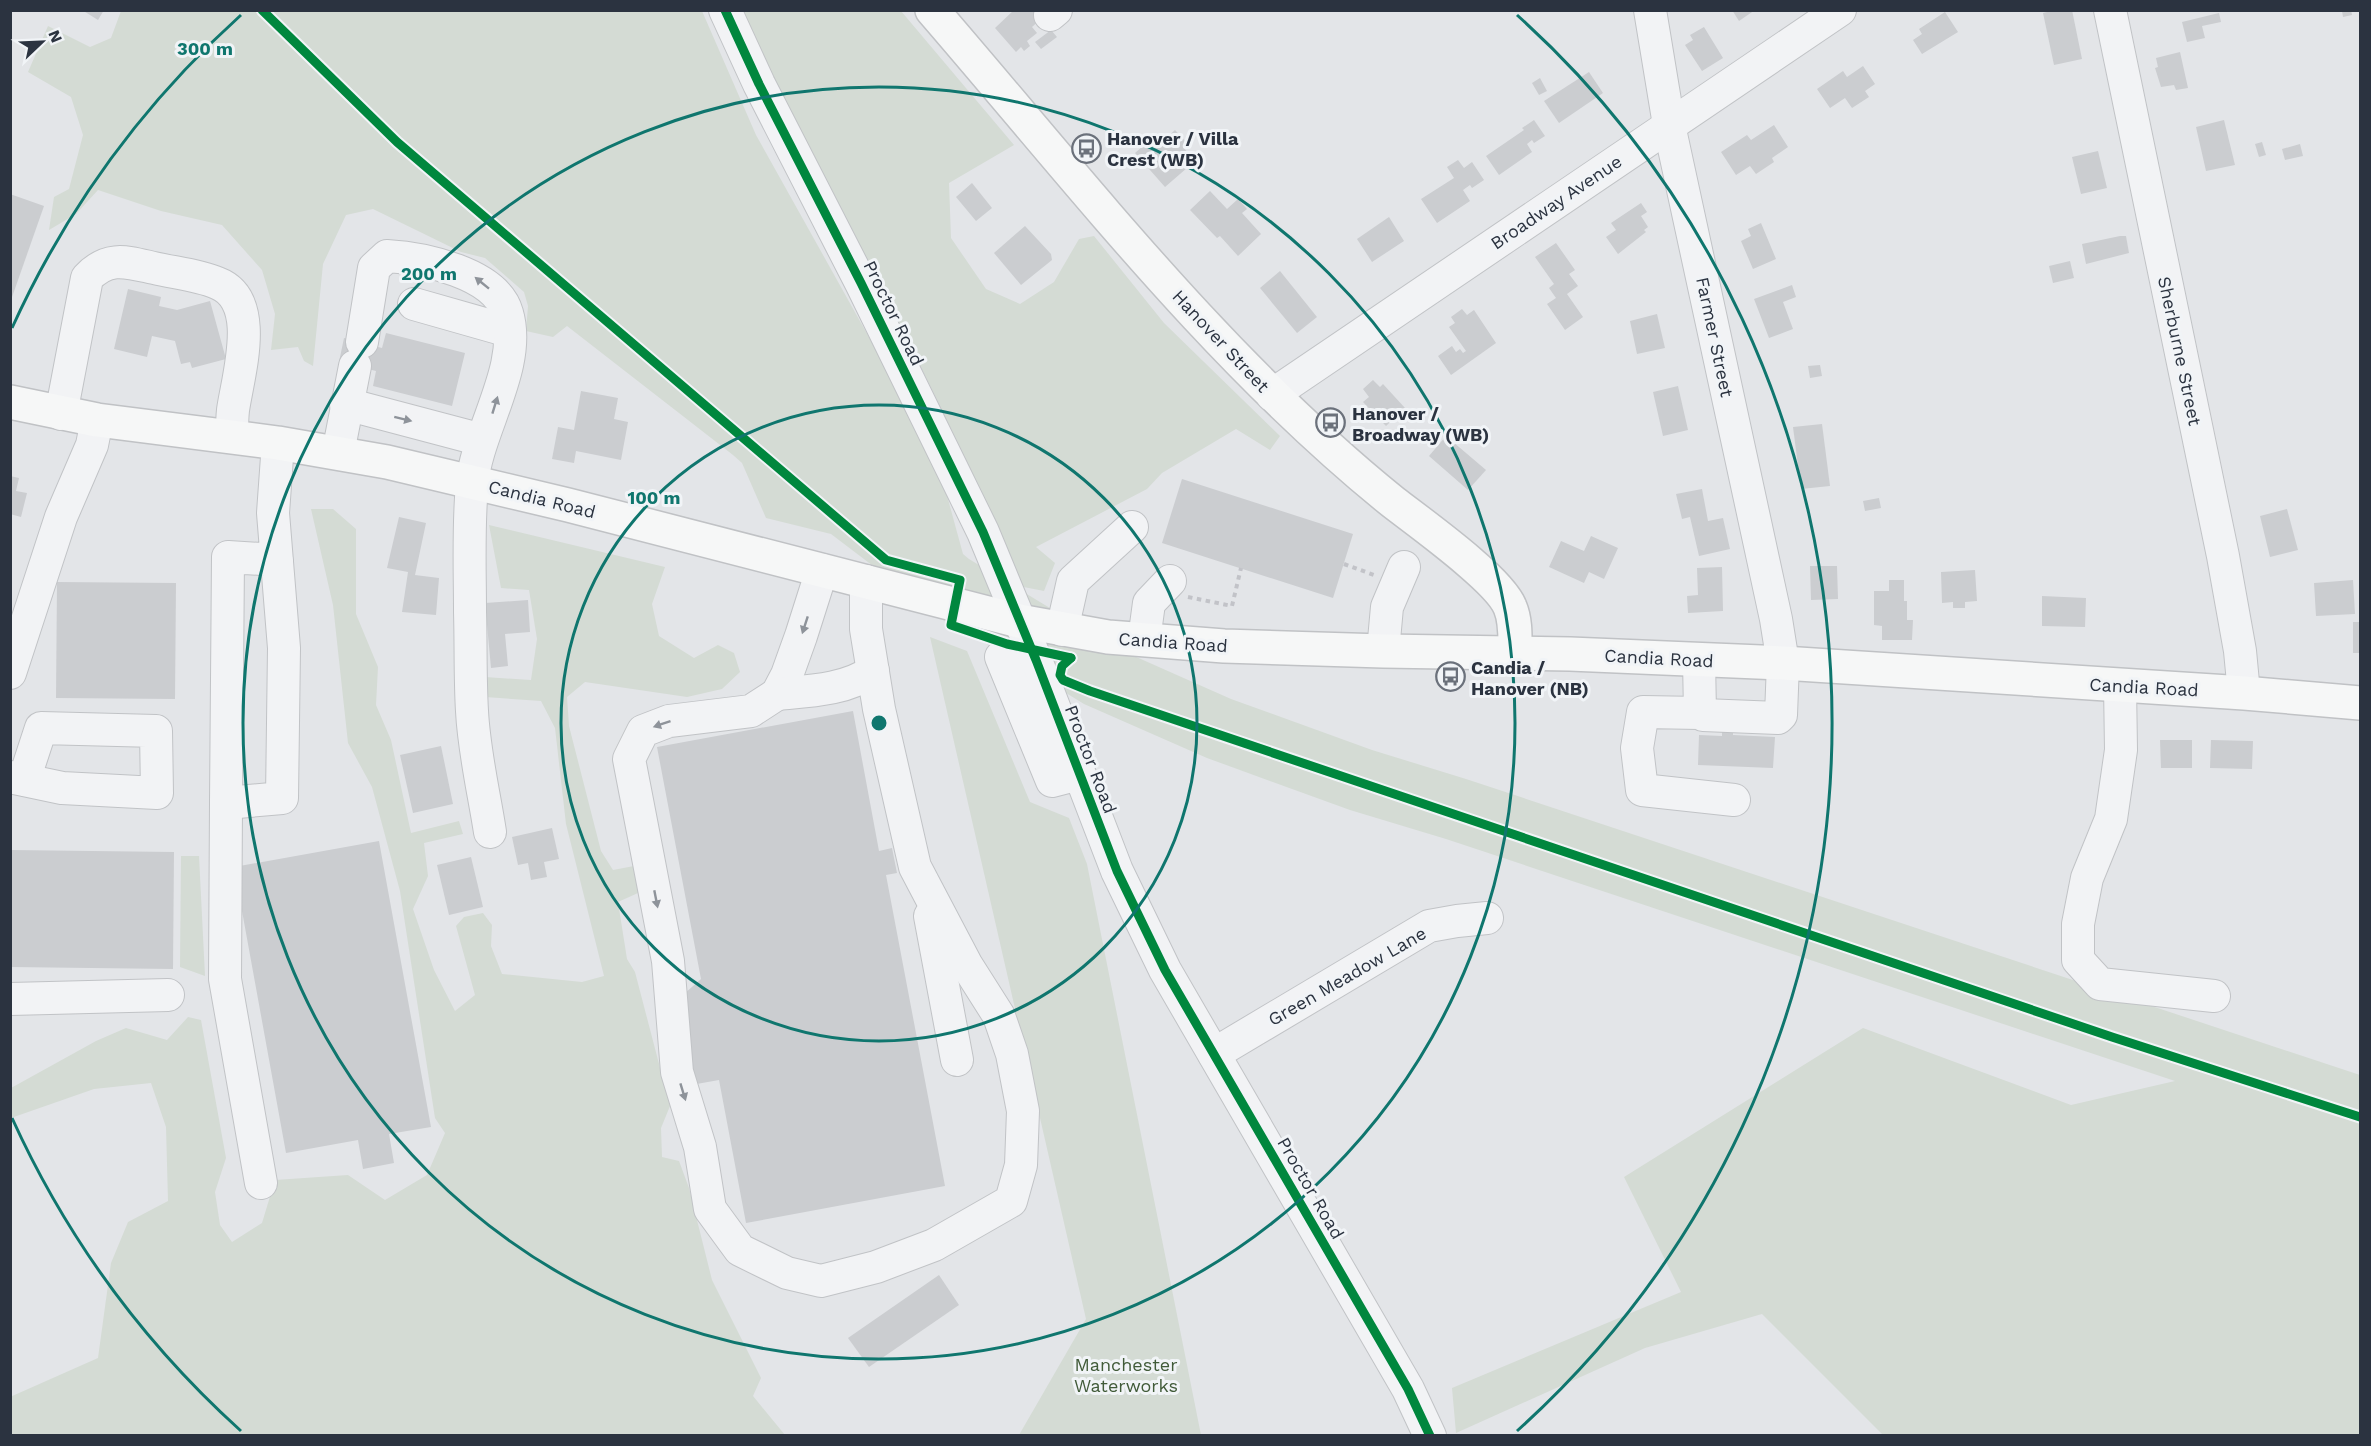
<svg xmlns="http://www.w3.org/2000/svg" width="2371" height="1446" viewBox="0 0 2371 1446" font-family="'Work Sans',sans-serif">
<rect width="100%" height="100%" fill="#e3e5e8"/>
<g fill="#d4dbd4">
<path d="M 121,11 L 702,11 L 756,135 L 937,459 L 963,554 L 969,559 L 1116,648 L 1231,699 L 1372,750 L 1466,779 L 2360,1075 L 2360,1435 L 1883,1435 L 1762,1314 L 1645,1348 L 1456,1433 L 1452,1388 L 1681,1292 L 1624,1177 L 1863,1028 L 2071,1105 L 2175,1081 L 1446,839 L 1350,810 L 1207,758 L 1084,704 L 931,610 L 831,534 L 766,518 L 742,463 L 733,455 L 567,326 L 553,337 L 526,331 L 528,306 L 524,292 L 485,258 L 461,252 L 373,209 L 346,215 L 323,264 L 313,366 L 304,361 L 298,347 L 271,350 L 275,314 L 262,270 L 222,225 L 161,211 L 98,190 L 76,214 L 49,230 L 54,197 L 69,189 L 83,135 L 71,97 L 28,72 L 48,26 L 90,47 L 111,38 Z"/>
<path d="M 740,11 L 901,11 L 1014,145 L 949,183 L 951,238 L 986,289 L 1020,304 L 1054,282 L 1079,239 L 1094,236 L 1164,323 L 1280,436 L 1270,450 L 1236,429 L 1162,473 L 1147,489 L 1036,547 L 1055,563 L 1044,591 L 1014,585 L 964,456 L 898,320 L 825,189 Z"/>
<path d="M 311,509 L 333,509 L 356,529 L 356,614 L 378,667 L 376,705 L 391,740 L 411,833 L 459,821 L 463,834 L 424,843 L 428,876 L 413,909 L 434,970 L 455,1011 L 475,995 L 456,926 L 464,917 L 483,913 L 492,925 L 491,946 L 502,974 L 582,982 L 604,976 L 566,824 L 555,728 L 541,701 L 485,697 L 485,677 L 531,680 L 537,639 L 529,590 L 501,588 L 489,525 L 665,567 L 652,604 L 659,636 L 694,658 L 718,645 L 734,653 L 740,672 L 722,689 L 687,697 L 585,682 L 567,697 L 569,726 L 601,851 L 613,870 L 634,866 L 638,893 L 618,902 L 627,959 L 635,972 L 670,1106 L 661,1128 L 662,1157 L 679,1161 L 689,1188 L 712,1280 L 761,1378 L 753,1396 L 785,1435 L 11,1435 L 10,1397 L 98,1358 L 111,1263 L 128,1222 L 168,1201 L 166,1127 L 151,1083 L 94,1089 L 11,1118 L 11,1088 L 96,1041 L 126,1028 L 167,1040 L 188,1017 L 201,1020 L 226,1158 L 215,1192 L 220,1225 L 232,1242 L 262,1223 L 275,1180 L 348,1175 L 385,1200 L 427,1175 L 445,1133 L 435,1118 L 400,891 L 372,787 L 348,743 L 333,605 Z"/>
<path d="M 930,637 L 967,651 L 1030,802 L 1069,818 L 1087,864 L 1201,1435 L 1019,1435 L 1086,1319 Z"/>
<path d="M 181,856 L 199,856 L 205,976 L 180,967 Z"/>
</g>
<g fill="#cbcdd0">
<path d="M 82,10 L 104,10 L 98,20 Z"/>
<path d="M 1014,10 L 1034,10 L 1041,19 L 1032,27 L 1037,33 L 1027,41 L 1030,46 L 1024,51 L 1021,47 L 1016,52 L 995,28 Z"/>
<path d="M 1732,10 L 1755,10 L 1739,21 Z"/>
<path d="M 2055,10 L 2072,10 L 2082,59 L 2054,65 L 2043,13 Z"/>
<path d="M 2351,10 L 2352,15 L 2343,17 L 2342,11 Z"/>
<path d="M 1945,12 L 1958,32 L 1922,54 L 1913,40 L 1922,34 L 1919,29 Z"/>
<path d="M 2219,13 L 2221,22 L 2202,26 L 2205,38 L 2187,42 L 2182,22 Z"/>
<path d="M 1704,27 L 1723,58 L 1702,71 L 1685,45 L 1693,40 L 1690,35 Z"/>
<path d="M 1051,30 L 1057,37 L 1041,49 L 1035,42 Z"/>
<path d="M 2180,52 L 2188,88 L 2176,90 L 2174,85 L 2161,87 L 2155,68 L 2158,67 L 2156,58 Z"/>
<path d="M 1863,66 L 1875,84 L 1865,91 L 1869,97 L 1852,108 L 1845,98 L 1830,108 L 1817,89 L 1843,71 L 1847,77 Z"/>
<path d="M 1589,72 L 1603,93 L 1559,123 L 1544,101 Z"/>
<path d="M 1540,78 L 1547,91 L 1539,95 L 1532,83 Z"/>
<path d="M 1534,120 L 1545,136 L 1534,143 L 1532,140 L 1527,144 L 1532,152 L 1499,175 L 1486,156 L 1524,130 L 1522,128 Z"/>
<path d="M 2224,120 L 2235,165 L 2206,171 L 2196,127 Z"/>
<path d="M 1774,125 L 1788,147 L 1772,158 L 1774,162 L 1756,174 L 1750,166 L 1736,175 L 1721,152 L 1747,135 L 1751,140 Z"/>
<path d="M 1175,130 L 1187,143 L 1183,147 L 1195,161 L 1165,187 L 1135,153 L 1158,133 L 1164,140 Z"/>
<path d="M 2262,142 L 2266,155 L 2259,157 L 2255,144 Z"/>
<path d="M 2300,144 L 2303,156 L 2285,160 L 2282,149 Z"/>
<path d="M 2098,151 L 2107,188 L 2081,194 L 2072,157 Z"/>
<path d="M 1458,160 L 1464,168 L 1472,162 L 1484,180 L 1472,188 L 1470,185 L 1463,190 L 1470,201 L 1437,223 L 1421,199 L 1454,178 L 1447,167 Z"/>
<path d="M 972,183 L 992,208 L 976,221 L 956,197 Z"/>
<path d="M 1210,191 L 1227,209 L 1238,199 L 1247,209 L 1242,213 L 1261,234 L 1238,256 L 1220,236 L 1217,238 L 1190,210 Z"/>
<path d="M 10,194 L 44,206 L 11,300 L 10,300 Z"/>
<path d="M 1641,203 L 1647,212 L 1641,216 L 1648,227 L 1644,230 L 1646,232 L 1618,254 L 1606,237 L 1616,230 L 1611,223 Z"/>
<path d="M 1389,217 L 1404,241 L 1372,262 L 1357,239 Z"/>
<path d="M 1761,223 L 1776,259 L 1753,269 L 1741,241 L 1751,236 L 1748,229 Z"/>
<path d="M 1025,226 L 1051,254 L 1052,260 L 1021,285 L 994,253 Z"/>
<path d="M 2120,236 L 2126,236 L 2129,253 L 2086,264 L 2082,244 Z"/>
<path d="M 1556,243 L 1575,270 L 1569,274 L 1578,286 L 1567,294 L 1583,317 L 1565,330 L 1547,304 L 1556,298 L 1549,288 L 1554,284 L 1535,257 Z"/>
<path d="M 2070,261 L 2074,278 L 2053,283 L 2049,266 Z"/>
<path d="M 1280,271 L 1317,317 L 1297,333 L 1260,288 Z"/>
<path d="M 1792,285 L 1796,297 L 1783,302 L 1793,329 L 1769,338 L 1754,299 Z"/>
<path d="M 128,289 L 161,297 L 159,306 L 177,310 L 210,301 L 226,359 L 192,368 L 190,362 L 181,364 L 175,341 L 152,336 L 147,357 L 114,349 Z"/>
<path d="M 1462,309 L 1467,315 L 1474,310 L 1496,343 L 1451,375 L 1438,356 L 1452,346 L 1456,352 L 1460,349 L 1463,353 L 1466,351 L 1449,327 L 1455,323 L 1451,317 Z"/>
<path d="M 1657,314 L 1665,348 L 1637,354 L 1630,321 Z"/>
<path d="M 386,333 L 465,353 L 452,406 L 373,386 L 376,371 L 339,362 L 344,338 L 382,348 Z"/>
<path d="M 1820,365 L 1822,376 L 1810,378 L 1808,366 Z"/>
<path d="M 1373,380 L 1380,387 L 1383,384 L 1405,408 L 1386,426 L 1363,402 L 1369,397 L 1363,389 Z"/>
<path d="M 1678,386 L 1688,430 L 1663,436 L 1653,392 Z"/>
<path d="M 581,391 L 618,398 L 614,419 L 628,422 L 621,460 L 576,451 L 574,463 L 552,459 L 558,427 L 574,430 Z"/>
<path d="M 1822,424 L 1830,486 L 1801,489 L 1793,427 Z"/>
<path d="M 1446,436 L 1486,470 L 1468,490 L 1429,456 Z"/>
<path d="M 10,476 L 19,478 L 16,491 L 27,493 L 21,517 L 10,514 Z"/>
<path d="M 1182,479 L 1353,534 L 1333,598 L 1162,543 Z"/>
<path d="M 1702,489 L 1708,521 L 1723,518 L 1730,549 L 1699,556 L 1690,517 L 1682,519 L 1676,494 Z"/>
<path d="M 1879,498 L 1881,508 L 1865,511 L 1863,501 Z"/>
<path d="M 2287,509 L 2298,550 L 2270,557 L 2260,516 Z"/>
<path d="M 399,517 L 426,523 L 415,575 L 439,578 L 436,615 L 402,612 L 408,572 L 387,568 Z"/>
<path d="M 1591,536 L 1618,548 L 1604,579 L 1589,572 L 1584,583 L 1549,567 L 1561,541 L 1584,551 Z"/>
<path d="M 1810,566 L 1837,566 L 1838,599 L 1811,600 Z"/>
<path d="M 1722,567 L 1723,611 L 1688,613 L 1687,596 L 1698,595 L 1697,568 Z"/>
<path d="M 1975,570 L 1977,601 L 1965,602 L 1965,608 L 1953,608 L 1953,602 L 1942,603 L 1941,572 Z"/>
<path d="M 1889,580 L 1904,580 L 1904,601 L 1907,601 L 1907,620 L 1913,620 L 1912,640 L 1882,640 L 1882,626 L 1874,625 L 1874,591 L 1889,591 Z"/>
<path d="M 2353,580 L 2355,614 L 2316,616 L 2314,583 Z"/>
<path d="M 57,582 L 176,583 L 175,699 L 56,698 Z"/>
<path d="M 2042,596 L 2086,598 L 2085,627 L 2042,626 Z"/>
<path d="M 528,600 L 530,632 L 505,634 L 508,666 L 491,668 L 485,603 Z"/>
<rect x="2353" y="622" width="7" height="31"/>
<path d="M 853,711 L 879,851 L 892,848 L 897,873 L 886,875 L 945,1186 L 746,1223 L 719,1080 L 691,1085 L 676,1001 L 701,979 L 657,747 Z"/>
<path d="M 1722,726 L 1733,727 L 1733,735 L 1775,737 L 1773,768 L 1698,765 L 1699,735 L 1722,736 Z"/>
<path d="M 2160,740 L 2192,740 L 2192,768 L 2161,768 Z"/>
<path d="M 2211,740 L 2253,741 L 2252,769 L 2210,768 Z"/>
<path d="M 441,746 L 453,804 L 413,813 L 400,755 Z"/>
<path d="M 552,828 L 559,859 L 544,862 L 547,877 L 531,880 L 528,863 L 518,865 L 512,837 Z"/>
<path d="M 379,841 L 431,1127 L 389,1134 L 394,1163 L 363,1169 L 358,1140 L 286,1153 L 234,867 Z"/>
<path d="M 10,850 L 174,852 L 173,969 L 10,967 Z"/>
<path d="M 471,857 L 483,907 L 449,915 L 437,865 Z"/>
<path d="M 939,1275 L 959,1305 L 869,1367 L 848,1338 Z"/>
</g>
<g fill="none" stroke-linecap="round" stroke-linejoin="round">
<defs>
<g id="minor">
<path d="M 725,10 L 759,84 L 861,283 L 983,532 L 1036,660 L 1117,871 L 1165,970 L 1408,1389 L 1430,1436"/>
<path d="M 1650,10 L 1669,125 L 1776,619 L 1783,663 L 1781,715 L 1778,718 L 1703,715 L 1700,713 L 1643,712 L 1637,748 L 1642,790 L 1734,800"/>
<path d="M 2110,10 L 2223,556 L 2240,651 L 2244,693"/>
<path d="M 1050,15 L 1056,10"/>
<path d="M 414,304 L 509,331"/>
<path d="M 362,342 L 374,268 L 387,256 C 423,258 496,273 507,313 C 523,367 476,431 472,485 C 468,527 470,569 470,612 C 471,645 470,678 472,711 C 474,752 484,793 490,832"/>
<path d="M 1272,395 L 1840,10"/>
<path d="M 346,404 L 467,436 L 480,441"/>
<path d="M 61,414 L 87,278 C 108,255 127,262 154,268 C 175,273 198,275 217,283 C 262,300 238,375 233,410 C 232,419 232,428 232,437"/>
<path d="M 338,453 L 355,366"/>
<path d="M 277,560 L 228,557 L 226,803 L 282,798 L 284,648 L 273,513 L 278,443"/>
<path d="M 822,570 L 801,636 L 787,675 L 777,694 L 751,711 L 669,721 L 643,731 L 629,759 L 668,961 L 677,1072 L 700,1147 L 710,1209 L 740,1250 L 787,1273 L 821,1281 L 876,1267 L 934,1245 L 1011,1201 L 1021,1165 L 1023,1111 L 1012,1054 L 999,1016 L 966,964 L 915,867 L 879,709 L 866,629 L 866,581"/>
<path d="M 1062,630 L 1073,581 L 1132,527"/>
<path d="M 1144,640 L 1149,603 L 1170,581"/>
<path d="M 1383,651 L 1387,607 L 1404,567"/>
<path d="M 1001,657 L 1052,781 L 1079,774"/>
<path d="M 1699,660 L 1700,713"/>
<path d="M 10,673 L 61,517 L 92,445 L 97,420"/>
<path d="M 2120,685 L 2121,750 L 2111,819 L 2087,878 L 2078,924 L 2078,960 L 2100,984 L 2214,996"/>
<path d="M 777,694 C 809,691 846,690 873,671"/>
<path d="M 10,777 L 62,788 L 157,793 L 156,731 L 41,728 L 24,780"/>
<path d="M 226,803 L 225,979 L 261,1183"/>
<path d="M 930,916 L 957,1060"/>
<path d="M 10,999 L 168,995"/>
<path d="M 1214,1054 L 1429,926 L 1457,921 L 1487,918"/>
</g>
<g id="major">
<path d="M 932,10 C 1079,180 1217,360 1393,502 C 1420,523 1499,579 1510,607 C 1516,621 1515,637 1515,652"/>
<path d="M 10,402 L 97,420 L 278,443 L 387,462 L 568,505 L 1019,621 L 1108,637 L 1224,646 L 1383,651 L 1570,654 L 1783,663 L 2244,693 L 2360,703"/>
</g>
</defs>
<use href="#minor" stroke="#c1c3c6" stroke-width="34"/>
<use href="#major" stroke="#c0c2c5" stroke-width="36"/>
<g stroke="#c2c3c8" stroke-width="4" stroke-dasharray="4.5 4.5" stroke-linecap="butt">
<path d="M 1344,564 L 1374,575"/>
<path d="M 1188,597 L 1232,606 L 1241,568"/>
</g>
<use href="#minor" stroke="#f2f3f5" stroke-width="32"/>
<use href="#major" stroke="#f6f7f7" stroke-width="33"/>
<defs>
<g id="cycleway">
<path d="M 262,10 L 397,142 L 886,560 L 960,580 L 951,625 L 1007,644 L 1071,658"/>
<path d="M 725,10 L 759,84 L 861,283 L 983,532 L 1036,660 L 1117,871 L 1165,970 L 1408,1389 L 1430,1436"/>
<path d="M 1071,658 L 1062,666 L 1060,675 L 1063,680 L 1090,691 L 2112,1037 L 2360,1117"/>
</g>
</defs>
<use href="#cycleway" stroke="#f1f4f7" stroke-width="13"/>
<use href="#cycleway" stroke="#00873e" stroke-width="9"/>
</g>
<defs><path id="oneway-solid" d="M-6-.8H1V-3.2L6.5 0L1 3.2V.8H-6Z" transform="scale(1.5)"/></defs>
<g fill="#8e939a">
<use href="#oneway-solid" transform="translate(482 283) rotate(-141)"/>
<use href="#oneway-solid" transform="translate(495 405) rotate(-73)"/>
<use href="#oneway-solid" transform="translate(403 419) rotate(14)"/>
<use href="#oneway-solid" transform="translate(805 625) rotate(108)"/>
<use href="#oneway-solid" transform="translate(662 724) rotate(161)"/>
<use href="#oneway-solid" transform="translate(656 899) rotate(79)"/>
<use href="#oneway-solid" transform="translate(683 1092) rotate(73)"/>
</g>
<g fill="none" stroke="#0f766e" stroke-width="3">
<circle cx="879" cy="723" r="318"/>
<circle cx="879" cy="723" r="636"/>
<path d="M241 1431A953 953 0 0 1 12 1118M12 328A953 953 0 0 1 241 15M1517 15A953 953 0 0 1 1517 1431"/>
</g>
<defs>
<symbol id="bus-ring" viewBox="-11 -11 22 22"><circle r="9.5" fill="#f1f4f7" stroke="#6b717b" stroke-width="1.5"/><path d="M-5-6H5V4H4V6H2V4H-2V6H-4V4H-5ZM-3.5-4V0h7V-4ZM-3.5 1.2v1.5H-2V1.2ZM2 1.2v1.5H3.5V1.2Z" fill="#6b717b"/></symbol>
</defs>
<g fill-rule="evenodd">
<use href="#bus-ring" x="1070" y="132" width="33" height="33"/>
<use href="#bus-ring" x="1314" y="406" width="33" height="33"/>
<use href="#bus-ring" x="1434" y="660" width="33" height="33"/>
</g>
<g text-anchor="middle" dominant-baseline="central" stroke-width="6" stroke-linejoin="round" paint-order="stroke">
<g font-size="18" font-weight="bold" fill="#2b3340" stroke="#f1f4f7" text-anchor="start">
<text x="1107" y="138">Hanover / Villa<tspan x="1107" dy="21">Crest (WB)</tspan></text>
<text x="1352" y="413">Hanover /<tspan x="1352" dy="21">Broadway (WB)</tspan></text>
<text x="1471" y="667">Candia /<tspan x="1471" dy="21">Hanover (NB)</tspan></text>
</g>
<g font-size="18" fill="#2b3340" stroke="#f1f4f7">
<text transform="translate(1556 202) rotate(-34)">Broadway Avenue</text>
<text transform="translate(894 313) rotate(64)">Proctor Road</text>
<text transform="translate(1715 337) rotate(78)">Farmer Street</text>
<text transform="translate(1221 341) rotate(47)">Hanover Street</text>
<text transform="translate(2180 351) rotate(78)">Sherburne Street</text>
<text transform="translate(542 499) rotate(14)">Candia Road</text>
<text transform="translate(1173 642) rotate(4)">Candia Road</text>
<text transform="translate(1659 658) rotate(3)">Candia Road</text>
<text transform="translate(2144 687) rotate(3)">Candia Road</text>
<text transform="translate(1091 759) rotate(69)">Proctor Road</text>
<text transform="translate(1347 976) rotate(-30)">Green Meadow Lane</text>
<text transform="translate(1311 1188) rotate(60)">Proctor Road</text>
</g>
<g font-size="18" fill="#415b39" stroke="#f1f4f7">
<text x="1126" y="1364">Manchester<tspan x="1126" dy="21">Waterworks</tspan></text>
</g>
</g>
<circle cx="879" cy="723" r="9" fill="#0f766e" stroke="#f1f4f7" stroke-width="3"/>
<g font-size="18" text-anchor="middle" font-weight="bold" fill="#0f766e" stroke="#f1f4f7" stroke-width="6" stroke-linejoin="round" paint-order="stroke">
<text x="205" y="55">300 m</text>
<text x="429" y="280">200 m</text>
<text x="654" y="504">100 m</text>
</g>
<rect width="2371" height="1446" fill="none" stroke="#2b3340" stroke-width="24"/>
<g transform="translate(42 42) rotate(67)" stroke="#f1f4f7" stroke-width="4.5" paint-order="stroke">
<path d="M0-4.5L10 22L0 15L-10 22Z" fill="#2b3340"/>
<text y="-9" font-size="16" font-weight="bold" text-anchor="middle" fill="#2b3340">N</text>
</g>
</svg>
